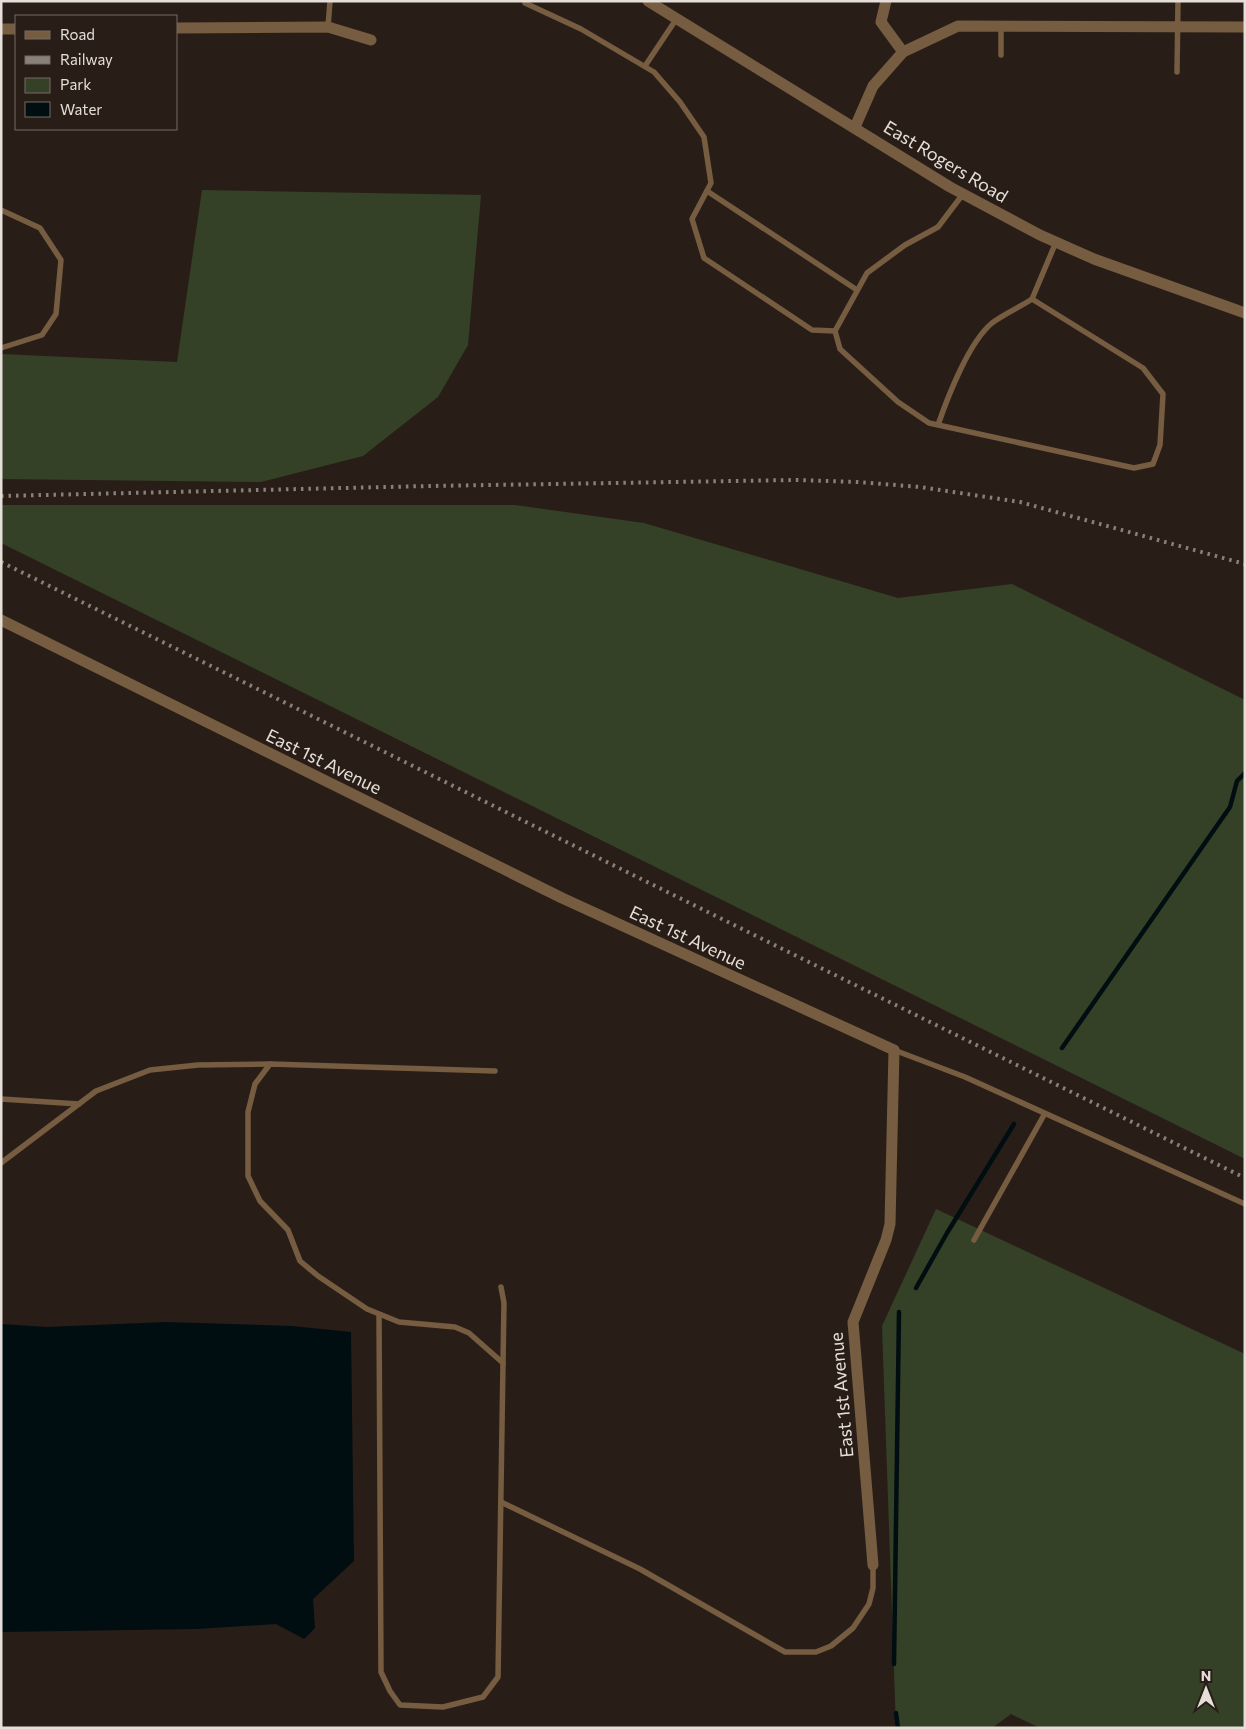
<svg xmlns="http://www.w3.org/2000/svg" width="1246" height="1729" viewBox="0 0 1246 1729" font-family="Commissioner,sans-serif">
<rect width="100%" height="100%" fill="#291e17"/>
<g fill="#344127">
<path d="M 202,190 L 481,195 L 468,345 L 438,397 L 363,456 L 261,482 L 1,479 L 1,354 L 177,362 Z"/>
<path d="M 1,505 L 515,505 L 644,523 L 898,598 L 1012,584 L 1245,700 L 1245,1159 L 1,543 Z"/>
<path d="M 936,1209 L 1245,1354 L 1245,1728 L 1040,1728 L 1011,1714 L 992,1728 L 896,1728 L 882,1326 Z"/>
</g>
<path fill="#010e11" d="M 166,1322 L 292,1326 L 351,1332 L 354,1561 L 313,1599 L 315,1628 L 304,1639 L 276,1624 L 196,1629 L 1,1632 L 1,1324 L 47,1327 Z"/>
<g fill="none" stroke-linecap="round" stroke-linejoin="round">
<g stroke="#010e11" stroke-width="4.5">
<path d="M 1062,1048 L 1230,807 L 1237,781 L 1245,773"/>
<path d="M 916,1288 L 947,1233 L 1014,1124"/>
<path d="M 894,1664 L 899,1312"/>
<path d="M 896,1713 L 898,1728"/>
</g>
<g stroke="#765c40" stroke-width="5.5">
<path d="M 525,3 L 581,29 L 654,72 L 680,102 L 704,137 L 711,183 L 692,219 L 704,258 L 812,330 L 835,331"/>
<path d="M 328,27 L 330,1"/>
<path d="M 1001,55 L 1001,27"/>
<path d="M 645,66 L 677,18"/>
<path d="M 1177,72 L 1178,1"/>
<path d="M 707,191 L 857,290"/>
<path d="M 1,210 L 40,228 L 61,260 L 56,314 L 42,335 L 1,348"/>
<path d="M 1032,299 L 1056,242"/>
<path d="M 938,425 C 948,396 969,342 992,323 C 1004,314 1020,307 1032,299 L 1143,368 L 1163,394 L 1160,445 L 1153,464 L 1134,468 L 929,423 L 898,402 L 840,349 L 835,331 L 867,273 L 905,245 L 938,227 L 963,194"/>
<path d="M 894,1050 L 965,1077 L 1245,1204"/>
<path d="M 1,1099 L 79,1104"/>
<path d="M 1,1163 L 96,1091 L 150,1070 L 198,1065 L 270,1064"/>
<path d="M 974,1240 L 1044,1115"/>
<path d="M 501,1287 L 504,1303 L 503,1363"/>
<path d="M 379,1314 L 381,1672 L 390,1691 L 400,1705 L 443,1707 L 483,1697 L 498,1677 L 503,1363 L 469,1333 L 455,1327 L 399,1322 L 367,1309 L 318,1276 L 300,1261 L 288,1230 L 260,1201 L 248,1176 L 248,1112 L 255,1084 L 270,1064 L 495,1071"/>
<path d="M 501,1502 L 640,1569 L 785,1652 L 816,1652 L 831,1646 L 853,1628 L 869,1604 L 873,1588 L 873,1565"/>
</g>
<g stroke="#765c40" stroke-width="11">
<path d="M 648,1 L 950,187 L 1040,235 L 1094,259 L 1245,313"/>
<path d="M 886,1 L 881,22 L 903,52"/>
<path d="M 176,28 L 328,27 L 371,40"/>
<path d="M 1,29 L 16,29"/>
<path d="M 855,127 L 873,86 L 903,52 L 958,26 L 1245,27"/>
<path d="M 1,620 L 562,898 L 894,1050 L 890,1224 L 886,1240 L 853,1322 L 873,1565"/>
</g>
<g stroke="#89807a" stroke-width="4" stroke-dasharray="2.5 5" stroke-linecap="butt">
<path d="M 1,496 L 429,486 L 796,480 L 858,482 L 920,487 L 1020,502 L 1245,564"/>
<path d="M 1,562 L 1245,1178"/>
</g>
</g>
<g text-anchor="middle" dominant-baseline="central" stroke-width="4" stroke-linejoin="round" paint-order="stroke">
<g font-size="18" fill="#e5ded9" stroke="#291e17">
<text transform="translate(946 161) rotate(31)">East Rogers Road</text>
<text transform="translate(324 761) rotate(26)">East 1st Avenue</text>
<text transform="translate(688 937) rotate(25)">East 1st Avenue</text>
<text transform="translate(841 1395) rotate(-95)">East 1st Avenue</text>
</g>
</g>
<rect width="1246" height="1729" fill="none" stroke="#e5ded9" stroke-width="5"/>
<rect x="15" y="15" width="162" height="115" fill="#291e17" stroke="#746b65"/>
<rect x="25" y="31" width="25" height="8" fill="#765c40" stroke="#746b65"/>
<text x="60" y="40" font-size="15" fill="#e5ded9">Road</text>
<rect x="25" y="56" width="25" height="8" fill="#89807a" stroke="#746b65"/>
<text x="60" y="65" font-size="15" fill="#e5ded9">Railway</text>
<rect x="25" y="78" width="25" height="15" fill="#344127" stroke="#746b65"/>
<text x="60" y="90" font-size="15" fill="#e5ded9">Park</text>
<rect x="25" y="102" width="25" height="15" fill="#010e11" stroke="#746b65"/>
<text x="60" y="115" font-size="15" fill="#e5ded9">Water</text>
<g transform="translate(1206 1689)" stroke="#291e17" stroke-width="4" paint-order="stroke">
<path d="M0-4L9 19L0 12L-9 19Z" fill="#e5ded9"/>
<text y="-8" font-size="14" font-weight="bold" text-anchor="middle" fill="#e5ded9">N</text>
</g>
</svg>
